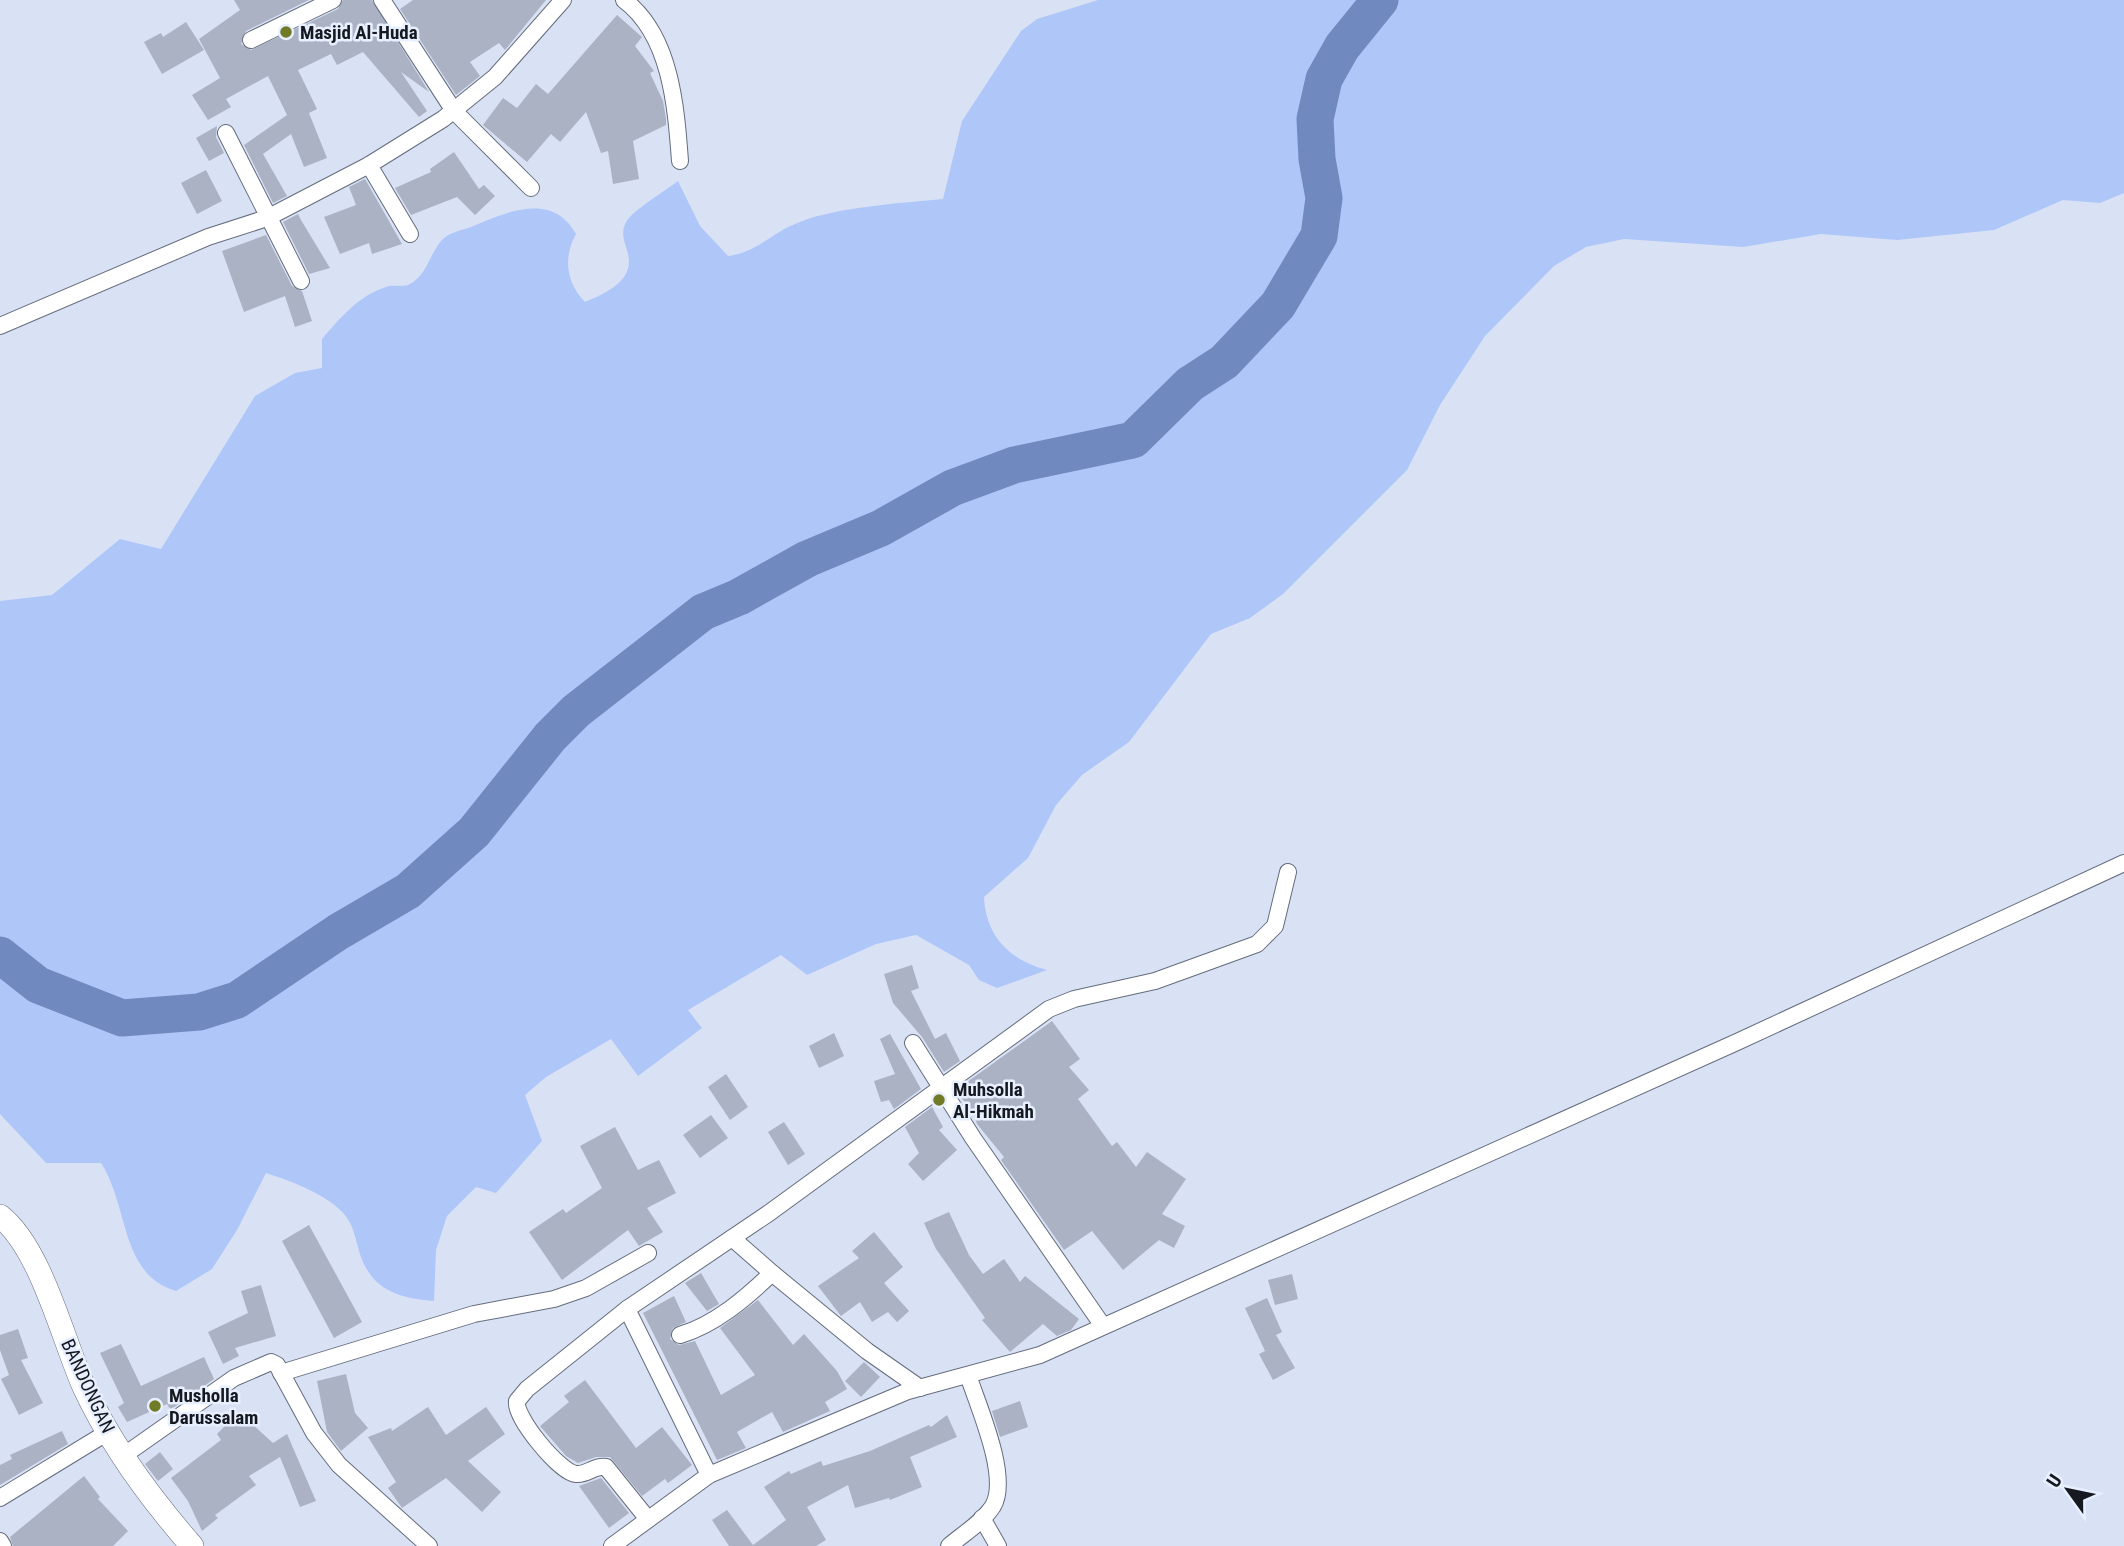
<svg xmlns="http://www.w3.org/2000/svg" width="2124" height="1546" viewBox="0 0 2124 1546" font-family="'Roboto Condensed',sans-serif">
<rect width="100%" height="100%" fill="#d9e2f5"/>
<path fill="#afc6f9" d="M 1098,0 L 2124,0 L 2124,193 L 2100,203 L 2063,200 L 1994,230 L 1897,240 L 1821,234 L 1743,247 L 1624,239 L 1586,247 L 1554,266 L 1485,336 L 1440,405 L 1407,470 L 1283,594 L 1250,618 L 1211,634 L 1129,742 L 1082,775 L 1056,805 L 1028,858 L 984,897 C 986,937 1010,960 1047,970 L 997,988 L 979,980 L 969,965 L 916,935 L 876,944 L 807,975 L 781,955 L 688,1010 L 702,1028 L 638,1076 L 611,1039 L 546,1077 L 525,1095 L 542,1141 L 496,1193 L 476,1187 L 447,1216 L 436,1250 L 434,1301 C 401,1298 374,1292 361,1257 C 357,1246 355,1231 349,1221 C 337,1198 289,1180 266,1173 L 237,1230 L 212,1269 L 176,1291 C 120,1275 129,1206 101,1163 L 46,1163 L 0,1114 L 0,601 L 52,595 L 120,539 L 161,549 L 255,396 L 295,373 L 322,368 L 322,339 C 341,317 360,294 389,286 C 395,285 405,287 410,284 C 427,275 430,253 442,240 C 448,233 462,230 471,227 C 507,212 552,191 576,234 C 563,257 566,283 585,302 C 604,294 635,281 628,254 C 625,242 620,234 626,222 C 633,210 665,191 678,181 L 700,226 L 728,256 C 758,252 772,232 800,222 C 836,207 903,203 943,199 L 962,121 L 1021,31 L 1037,19 Z"/>
<g fill="none" stroke-linecap="round" stroke-linejoin="round">
<path stroke="#7089bf" stroke-width="37" d="M 0,955 L 38,985 L 122,1018 L 199,1012 L 237,1000 L 338,932 L 408,891 L 474,832 L 550,737 L 576,711 L 703,612 L 739,597 L 807,559 L 881,528 L 952,488 L 1014,465 L 1133,440 L 1190,384 L 1224,362 L 1278,305 L 1319,236 L 1324,198 L 1317,159 L 1315,119 L 1324,79 L 1342,47 L 1380,0"/>
</g>
<g fill="#aab2c4">
<path d="M 234,0 L 309,0 L 246,31 L 241,44 L 251,50 L 338,9 L 343,0 L 372,0 L 429,92 L 401,72 L 427,111 L 419,117 L 363,52 L 337,65 L 331,54 L 298,70 L 317,109 L 309,113 L 327,158 L 304,167 L 291,134 L 263,154 L 287,196 L 273,203 L 244,145 L 287,115 L 268,76 L 226,99 L 231,107 L 208,120 L 192,95 L 220,78 L 199,39 L 240,10 Z"/>
<path d="M 413,0 L 546,0 L 505,50 L 499,43 L 470,62 L 480,76 L 456,95 L 400,9 Z"/>
<path d="M 617,15 L 642,37 L 635,46 L 654,71 L 650,73 L 663,101 L 666,119 L 666,125 L 633,141 L 639,179 L 613,184 L 608,151 L 601,153 L 586,112 L 560,142 L 551,134 L 527,162 L 483,125 L 503,98 L 517,108 L 536,84 L 548,94 Z"/>
<path d="M 186,22 L 204,50 L 162,74 L 144,42 L 161,33 L 163,37 Z"/>
<path d="M 217,126 L 216,137 L 224,153 L 209,161 L 196,138 Z"/>
<path d="M 454,152 L 479,189 L 484,185 L 495,196 L 475,215 L 457,197 L 411,215 L 395,188 L 431,172 L 430,169 Z"/>
<path d="M 206,170 L 222,201 L 197,214 L 181,183 Z"/>
<path d="M 365,179 L 402,244 L 372,254 L 369,243 L 340,254 L 324,217 L 356,205 L 349,187 Z"/>
<path d="M 298,214 L 301,220 L 330,268 L 309,274 L 283,222 Z"/>
<path d="M 266,235 L 292,286 L 302,291 L 312,321 L 295,327 L 285,296 L 244,312 L 222,251 Z"/>
<path d="M 912,965 L 919,988 L 911,991 L 935,1039 L 946,1033 L 960,1061 L 944,1072 L 922,1037 L 893,1003 L 884,974 Z"/>
<path d="M 1052,1021 L 1080,1059 L 1069,1067 L 1089,1090 L 1078,1099 L 1112,1146 L 1117,1142 L 1136,1167 L 1147,1152 L 1186,1179 L 1162,1214 L 1185,1226 L 1174,1248 L 1159,1240 L 1123,1270 L 1092,1231 L 1064,1250 L 1001,1160 L 1004,1157 L 977,1124 L 974,1115 L 956,1090 Z"/>
<path d="M 834,1033 L 844,1056 L 819,1068 L 809,1046 Z"/>
<path d="M 890,1034 L 921,1089 L 894,1109 L 889,1100 L 881,1102 L 874,1081 L 895,1074 L 880,1039 Z"/>
<path d="M 726,1074 L 748,1107 L 730,1120 L 708,1087 Z"/>
<path d="M 932,1107 L 943,1127 L 939,1130 L 957,1150 L 923,1181 L 908,1164 L 919,1153 L 905,1127 Z"/>
<path d="M 711,1115 L 728,1138 L 700,1158 L 683,1135 Z"/>
<path d="M 784,1122 L 805,1154 L 788,1165 L 768,1132 Z"/>
<path d="M 615,1127 L 638,1170 L 659,1160 L 676,1193 L 647,1208 L 663,1232 L 639,1246 L 628,1230 L 562,1280 L 529,1232 L 563,1209 L 566,1213 L 602,1188 L 580,1146 Z"/>
<path d="M 949,1212 L 969,1255 L 983,1274 L 1004,1259 L 1020,1282 L 1025,1276 L 1079,1319 L 1071,1330 L 1057,1336 L 1043,1324 L 1010,1352 L 982,1320 L 985,1318 L 936,1249 L 924,1223 Z"/>
<path d="M 309,1225 L 362,1322 L 334,1338 L 282,1241 Z"/>
<path d="M 874,1232 L 903,1267 L 884,1283 L 909,1311 L 897,1322 L 888,1312 L 872,1322 L 860,1302 L 841,1316 L 818,1286 L 859,1258 L 852,1251 Z"/>
<path d="M 701,1273 L 719,1304 L 707,1311 L 685,1283 Z"/>
<path d="M 1292,1274 L 1298,1299 L 1275,1305 L 1268,1280 Z"/>
<path d="M 261,1285 L 276,1336 L 235,1348 L 239,1356 L 223,1364 L 208,1332 L 248,1313 L 241,1291 Z"/>
<path d="M 674,1296 L 686,1322 L 673,1328 L 670,1339 L 679,1345 L 695,1341 L 721,1395 L 755,1375 L 720,1328 L 758,1300 L 793,1345 L 804,1334 L 837,1371 L 847,1389 L 825,1402 L 830,1411 L 783,1432 L 772,1412 L 737,1432 L 746,1448 L 717,1460 L 643,1313 Z"/>
<path d="M 1267,1298 L 1282,1332 L 1276,1335 L 1295,1368 L 1273,1380 L 1259,1354 L 1265,1351 L 1245,1308 Z"/>
<path d="M 18,1329 L 28,1358 L 21,1360 L 43,1403 L 19,1415 L 1,1379 L 9,1375 L 0,1350 L 0,1335 Z"/>
<path d="M 121,1344 L 141,1386 L 204,1357 L 214,1379 L 176,1406 L 170,1409 L 167,1404 L 127,1422 L 118,1407 L 124,1403 L 100,1353 Z"/>
<path d="M 864,1362 L 880,1377 L 861,1397 L 845,1381 Z"/>
<path d="M 346,1374 L 355,1413 L 368,1428 L 341,1451 L 327,1432 L 317,1381 Z"/>
<path d="M 585,1380 L 636,1448 L 662,1427 L 692,1465 L 668,1483 L 665,1479 L 642,1496 L 610,1457 L 596,1457 L 578,1463 L 566,1456 L 540,1426 L 569,1402 L 564,1396 Z"/>
<path d="M 1020,1401 L 1028,1427 L 1000,1437 L 992,1411 Z"/>
<path d="M 428,1407 L 446,1435 L 486,1407 L 505,1434 L 468,1461 L 501,1492 L 482,1512 L 446,1478 L 402,1508 L 388,1488 L 396,1482 L 368,1437 L 391,1428 L 392,1431 Z"/>
<path d="M 239,1412 L 273,1443 L 287,1434 L 316,1501 L 300,1507 L 280,1457 L 249,1476 L 256,1485 L 215,1515 L 218,1518 L 202,1531 L 188,1501 L 171,1478 L 221,1440 L 217,1434 Z"/>
<path d="M 947,1415 L 957,1437 L 910,1457 L 922,1487 L 890,1500 L 889,1498 L 855,1508 L 848,1485 L 807,1507 L 826,1540 L 816,1546 L 729,1546 L 712,1520 L 727,1510 L 753,1545 L 786,1520 L 764,1487 L 789,1471 L 791,1474 L 821,1461 L 823,1466 L 870,1451 L 929,1425 L 931,1427 Z"/>
<path d="M 62,1431 L 68,1444 L 0,1485 L 0,1465 L 12,1459 L 10,1455 Z"/>
<path d="M 160,1452 L 173,1469 L 158,1481 L 145,1464 Z"/>
<path d="M 84,1476 L 100,1497 L 98,1499 L 128,1531 L 113,1546 L 13,1546 L 10,1537 Z"/>
<path d="M 601,1478 L 629,1513 L 609,1528 L 579,1486 Z"/>
</g>
<g fill="none" stroke-linecap="round" stroke-linejoin="round">
<defs>
<g id="street">
<path d="M 382,0 L 454,111 L 531,188"/>
<path d="M 624,0 C 671,35 676,107 680,161"/>
<path d="M 251,40 L 333,0"/>
<path d="M 226,133 L 301,281"/>
<path d="M 369,165 L 410,234"/>
<path d="M 0,326 L 208,237 L 267,218 L 369,165 L 443,119 L 495,77 L 563,0"/>
<path d="M 913,1043 L 973,1138 L 1103,1326"/>
<path d="M 732,1238 L 772,1273"/>
<path d="M 627,1309 L 709,1475"/>
<path d="M 680,1335 C 715,1325 747,1297 772,1273 L 867,1351 L 920,1388"/>
<path d="M 281,1373 L 474,1314 L 554,1299 L 586,1288 L 648,1253"/>
<path d="M 123,1456 L 234,1378 L 271,1362 L 277,1365 L 314,1433 L 339,1465 L 429,1546"/>
<path d="M 0,1498 L 108,1432"/>
<path d="M 647,1518 L 606,1467 C 594,1465 588,1475 576,1474 C 560,1473 514,1417 517,1401 L 527,1389 L 627,1309 L 769,1213 L 1049,1009 L 1074,999 L 1155,981 L 1257,944 L 1275,926 L 1288,872"/>
<path d="M 982,1518 L 998,1546"/>
<path d="M 0,1541 L 3,1546"/>
<path d="M 612,1546 L 709,1475 L 908,1391 L 1040,1355 L 1737,1042 L 2124,863"/>
<path d="M 949,1546 C 963,1534 983,1522 993,1506 C 1010,1477 978,1406 968,1375"/>
</g>
<path id="secondary" d="M 0,1216 C 41,1248 63,1340 84,1387 C 111,1445 150,1498 192,1546"/>
</defs>
<use href="#street" stroke="#646c7c" stroke-width="18"/>
<use href="#secondary" stroke="#646c7c" stroke-width="24"/>
<use href="#street" stroke="#fff" stroke-width="16"/>
<use href="#secondary" stroke="#fff" stroke-width="23"/>
</g>
<g fill="#717a25" stroke="#e8f0ff" stroke-width="2.5">
<circle cx="286" cy="32" r="7"/>
<circle cx="939" cy="1100" r="7"/>
<circle cx="155" cy="1406" r="7"/>
</g>
<g text-anchor="middle" dominant-baseline="central" stroke-width="5" stroke-linejoin="round" paint-order="stroke">
<g font-size="19" font-weight="bold" fill="#161920" stroke="#e8f0ff" text-anchor="start">
<text x="300" y="32">Masjid Al-Huda</text>
<text x="953" y="1089">Muhsolla<tspan x="953" dy="22">Al-Hikmah</tspan></text>
<text x="169" y="1395">Musholla<tspan x="169" dy="22">Darussalam</tspan></text>
</g>
<g font-size="19" fill="#161920" stroke="#e8f0ff">
<text transform="translate(88 1386) rotate(65)">BANDONGAN</text>
</g>
</g>
<g transform="translate(2068 1490) rotate(303)" stroke="#e8f0ff" stroke-width="5" paint-order="stroke">
<path d="M0-5L12 26L0 18L-12 26Z" fill="#161920"/>
<text y="-10" font-size="19" font-weight="bold" text-anchor="middle" fill="#161920">U</text>
</g>
</svg>
